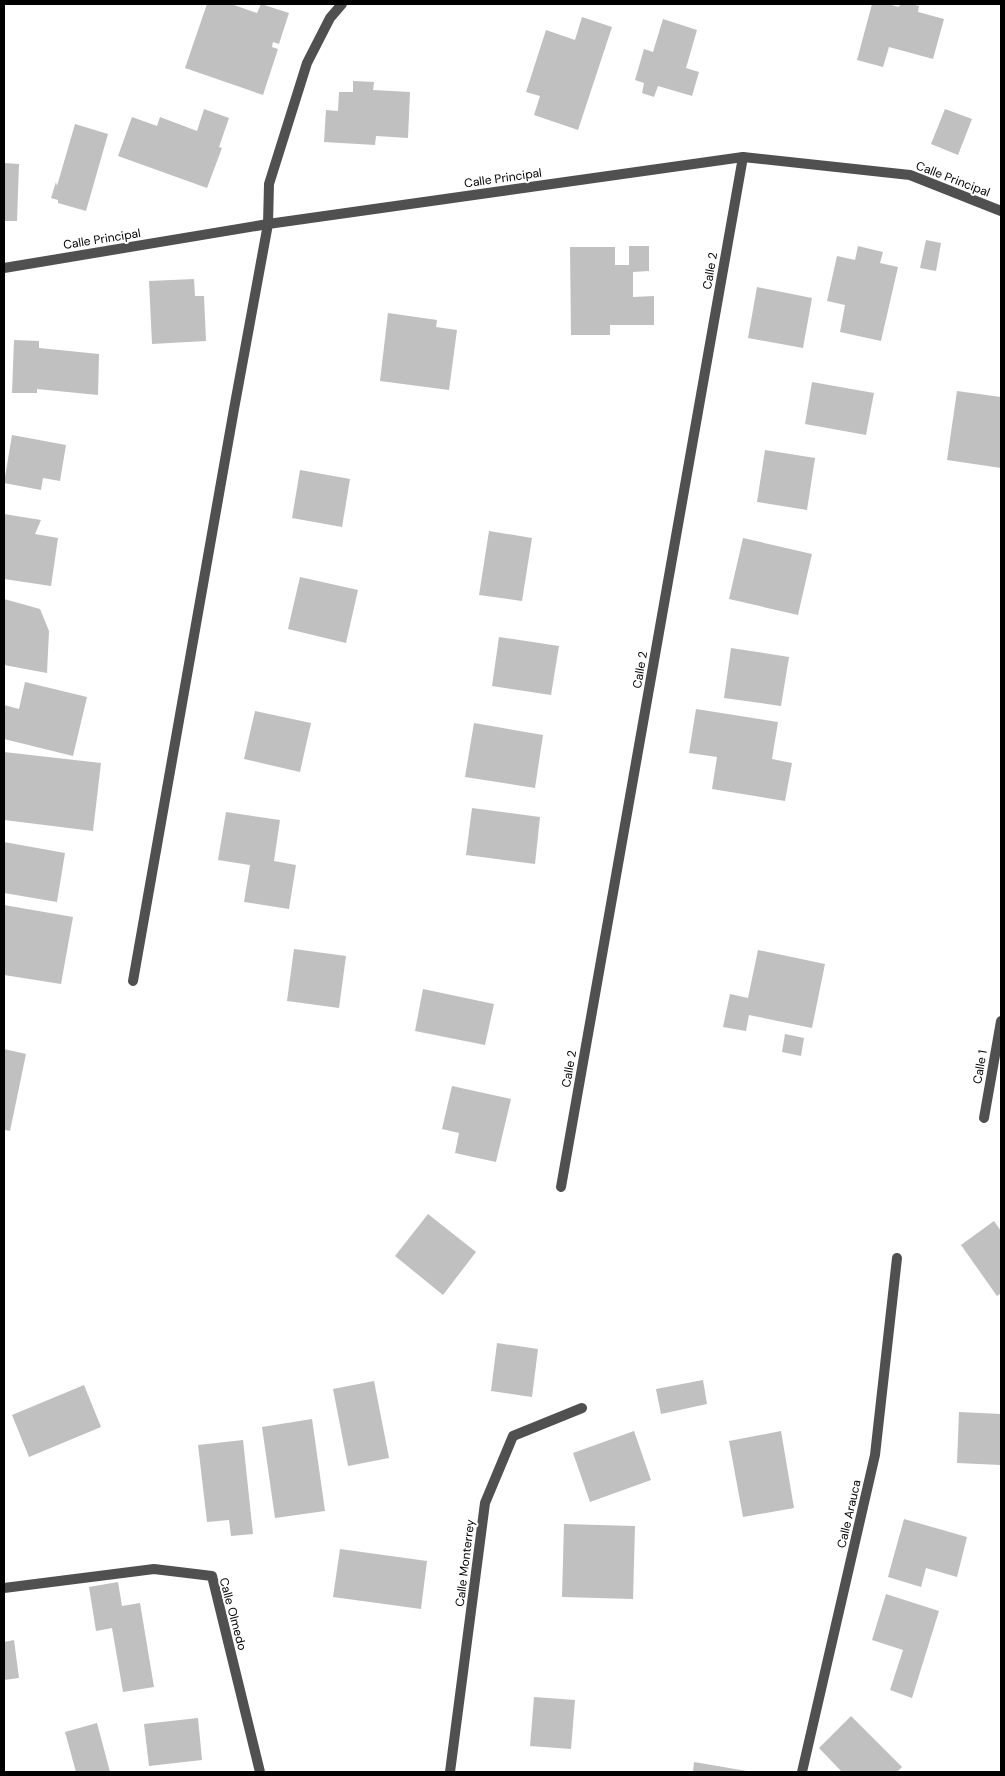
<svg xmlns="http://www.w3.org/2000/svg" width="1005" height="1776" viewBox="0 0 1005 1776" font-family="'DM Sans',sans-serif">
<rect width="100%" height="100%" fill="#fff"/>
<g fill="#c0c0c0">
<path d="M 207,4 L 231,4 L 257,13 L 261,4 L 289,13 L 279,44 L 273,42 L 272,47 L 278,49 L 263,95 L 185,68 Z"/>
<path d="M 872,4 L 888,4 L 899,7 L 900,4 L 912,4 L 919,6 L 918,12 L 944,19 L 933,59 L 889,47 L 883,67 L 857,60 Z"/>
<path d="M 582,17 L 612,27 L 578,130 L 534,115 L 540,96 L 526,92 L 546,30 L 575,40 Z"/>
<path d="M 663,19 L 697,30 L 686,68 L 699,72 L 692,96 L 658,86 L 654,97 L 642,93 L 644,83 L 635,80 L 644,49 L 653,52 Z"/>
<path d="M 353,81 L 374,82 L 373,90 L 410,92 L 408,138 L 376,136 L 375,145 L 324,142 L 326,110 L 338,111 L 339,92 L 353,92 Z"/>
<path d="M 204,109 L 229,118 L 219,147 L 222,148 L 207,188 L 118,156 L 132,117 L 157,126 L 160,117 L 197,131 Z"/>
<path d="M 945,109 L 972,119 L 958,155 L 931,144 Z"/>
<path d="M 75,124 L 108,134 L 86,211 L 58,203 L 58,200 L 51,198 L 56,182 L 57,186 Z"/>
<path d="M 4,163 L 19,164 L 17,221 L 4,221 Z"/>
<path d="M 926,240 L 941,243 L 936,271 L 920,268 Z"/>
<path d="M 629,246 L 649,246 L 649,271 L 633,272 L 633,297 L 654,296 L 654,325 L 610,325 L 610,335 L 571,335 L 570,247 L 615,247 L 615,265 L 629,265 Z"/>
<path d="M 858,246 L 883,252 L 880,263 L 898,267 L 881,341 L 840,332 L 845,305 L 827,301 L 837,256 L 855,260 Z"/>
<path d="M 194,279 L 195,296 L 204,296 L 206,341 L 152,344 L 149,281 Z"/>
<path d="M 757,287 L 812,298 L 803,348 L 748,338 Z"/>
<path d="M 388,313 L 437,320 L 436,327 L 457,330 L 449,390 L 380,381 Z"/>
<path d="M 14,340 L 39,341 L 39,348 L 99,354 L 98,395 L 37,389 L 37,393 L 12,393 Z"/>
<path d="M 812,382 L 874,393 L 866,435 L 805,424 Z"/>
<path d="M 957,391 L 1001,397 L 1001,468 L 947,460 Z"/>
<path d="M 12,435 L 66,445 L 60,481 L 43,478 L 41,490 L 4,483 Z"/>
<path d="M 765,450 L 815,458 L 807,510 L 757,502 Z"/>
<path d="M 300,470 L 350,479 L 342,527 L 292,518 Z"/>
<path d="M 4,514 L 41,520 L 35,534 L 58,538 L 51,586 L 4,579 Z"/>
<path d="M 489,531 L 532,538 L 522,601 L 479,595 Z"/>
<path d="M 743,538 L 812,554 L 798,615 L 729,599 Z"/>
<path d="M 300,577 L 358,590 L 346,643 L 288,629 Z"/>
<path d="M 4,599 L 40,609 L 49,631 L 47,673 L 4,665 Z"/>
<path d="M 499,637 L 559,646 L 551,695 L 492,686 Z"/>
<path d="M 731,648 L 789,657 L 781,706 L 724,698 Z"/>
<path d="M 25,682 L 87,697 L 73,756 L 4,739 L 4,705 L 19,709 Z"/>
<path d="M 696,709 L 778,722 L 772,759 L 792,763 L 785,801 L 712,789 L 717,757 L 689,753 Z"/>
<path d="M 255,711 L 311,723 L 300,772 L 244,759 Z"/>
<path d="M 474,723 L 543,735 L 535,788 L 465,777 Z"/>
<path d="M 4,752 L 101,763 L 93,831 L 4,820 Z"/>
<path d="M 472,808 L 540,817 L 535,864 L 466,855 Z"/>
<path d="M 226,812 L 280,820 L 274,861 L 296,865 L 289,909 L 244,902 L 250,865 L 218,860 Z"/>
<path d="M 4,842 L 65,853 L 57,902 L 4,893 Z"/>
<path d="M 4,905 L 73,917 L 61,984 L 4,975 Z"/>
<path d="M 294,949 L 346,956 L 339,1008 L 287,1001 Z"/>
<path d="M 758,950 L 825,964 L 812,1028 L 749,1015 L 746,1031 L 723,1027 L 730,994 L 748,998 Z"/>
<path d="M 423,989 L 494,1004 L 485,1045 L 415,1031 Z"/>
<path d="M 785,1034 L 804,1038 L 801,1056 L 782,1052 Z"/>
<path d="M 4,1049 L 26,1054 L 10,1131 L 4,1130 Z"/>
<path d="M 452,1086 L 511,1099 L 496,1162 L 455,1153 L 459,1133 L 442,1129 Z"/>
<path d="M 428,1214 L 476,1252 L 443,1295 L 395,1256 Z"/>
<path d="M 994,1221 L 1001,1231 L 1001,1293 L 997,1296 L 961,1245 Z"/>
<path d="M 497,1343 L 538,1349 L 532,1397 L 491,1391 Z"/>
<path d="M 703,1380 L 707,1404 L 661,1414 L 656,1389 Z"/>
<path d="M 374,1381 L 389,1458 L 348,1466 L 333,1389 Z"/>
<path d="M 84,1385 L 101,1427 L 29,1457 L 12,1415 Z"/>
<path d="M 959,1412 L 1001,1414 L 1001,1465 L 957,1463 Z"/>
<path d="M 312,1419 L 325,1511 L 275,1518 L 262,1427 Z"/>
<path d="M 634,1431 L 651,1480 L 590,1502 L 573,1453 Z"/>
<path d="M 781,1431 L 794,1508 L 743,1517 L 729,1441 Z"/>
<path d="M 243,1440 L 253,1534 L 231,1536 L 229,1520 L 207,1522 L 198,1445 Z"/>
<path d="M 904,1519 L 967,1537 L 957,1577 L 926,1568 L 921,1587 L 888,1577 Z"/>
<path d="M 564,1524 L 635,1526 L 633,1599 L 562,1597 Z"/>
<path d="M 340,1549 L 427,1561 L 421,1609 L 333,1597 Z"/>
<path d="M 118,1582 L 122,1606 L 140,1603 L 154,1687 L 123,1692 L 112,1628 L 96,1631 L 89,1587 Z"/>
<path d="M 886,1594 L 939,1611 L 912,1698 L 890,1690 L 903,1650 L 872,1640 Z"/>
<path d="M 14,1640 L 19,1678 L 4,1680 L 4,1642 Z"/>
<path d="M 534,1697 L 575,1700 L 571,1749 L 530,1746 Z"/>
<path d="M 851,1716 L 902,1767 L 897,1772 L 842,1772 L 819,1748 Z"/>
<path d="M 198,1718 L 202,1760 L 149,1766 L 144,1724 Z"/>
<path d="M 97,1723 L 110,1772 L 76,1772 L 65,1732 Z"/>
<path d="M 694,1762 L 747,1771 L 747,1772 L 693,1772 Z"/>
</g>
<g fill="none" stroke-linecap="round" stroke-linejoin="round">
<path stroke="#505050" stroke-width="10" d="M 268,224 L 269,184 L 307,63 L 330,18 L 342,4"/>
<g stroke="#505050" stroke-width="10">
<path d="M 4,268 L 268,224 L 743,157 L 910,175 L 1001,211"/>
<path d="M 133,981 L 234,409 L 268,224"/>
<path d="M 984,1118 L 1001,1021"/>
<path d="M 561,1187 L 743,157"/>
<path d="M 4,1588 L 154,1569 L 212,1576 L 260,1772"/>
<path d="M 450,1772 L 485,1503 L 513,1436 L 582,1408"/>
<path d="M 802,1772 L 875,1455 L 897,1258"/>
</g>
</g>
<g text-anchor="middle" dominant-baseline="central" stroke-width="4" stroke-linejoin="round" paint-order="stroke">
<g font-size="12" fill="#000" stroke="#fff">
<text transform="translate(503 178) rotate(-8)">Calle Principal</text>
<text transform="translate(953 179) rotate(21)">Calle Principal</text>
<text transform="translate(102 239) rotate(-9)">Calle Principal</text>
<text transform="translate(710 271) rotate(-80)">Calle 2</text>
<text transform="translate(640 670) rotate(-80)">Calle 2</text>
<text transform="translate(980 1067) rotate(-80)">Calle 1</text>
<text transform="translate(569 1069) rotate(-80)">Calle 2</text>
<text transform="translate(849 1514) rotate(-77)">Calle Arauca</text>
<text transform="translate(465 1563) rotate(-83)">Calle Monterrey</text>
<text transform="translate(233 1614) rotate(75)">Calle Olmedo</text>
</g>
</g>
<rect width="1005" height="1776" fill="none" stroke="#000000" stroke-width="10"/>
</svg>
